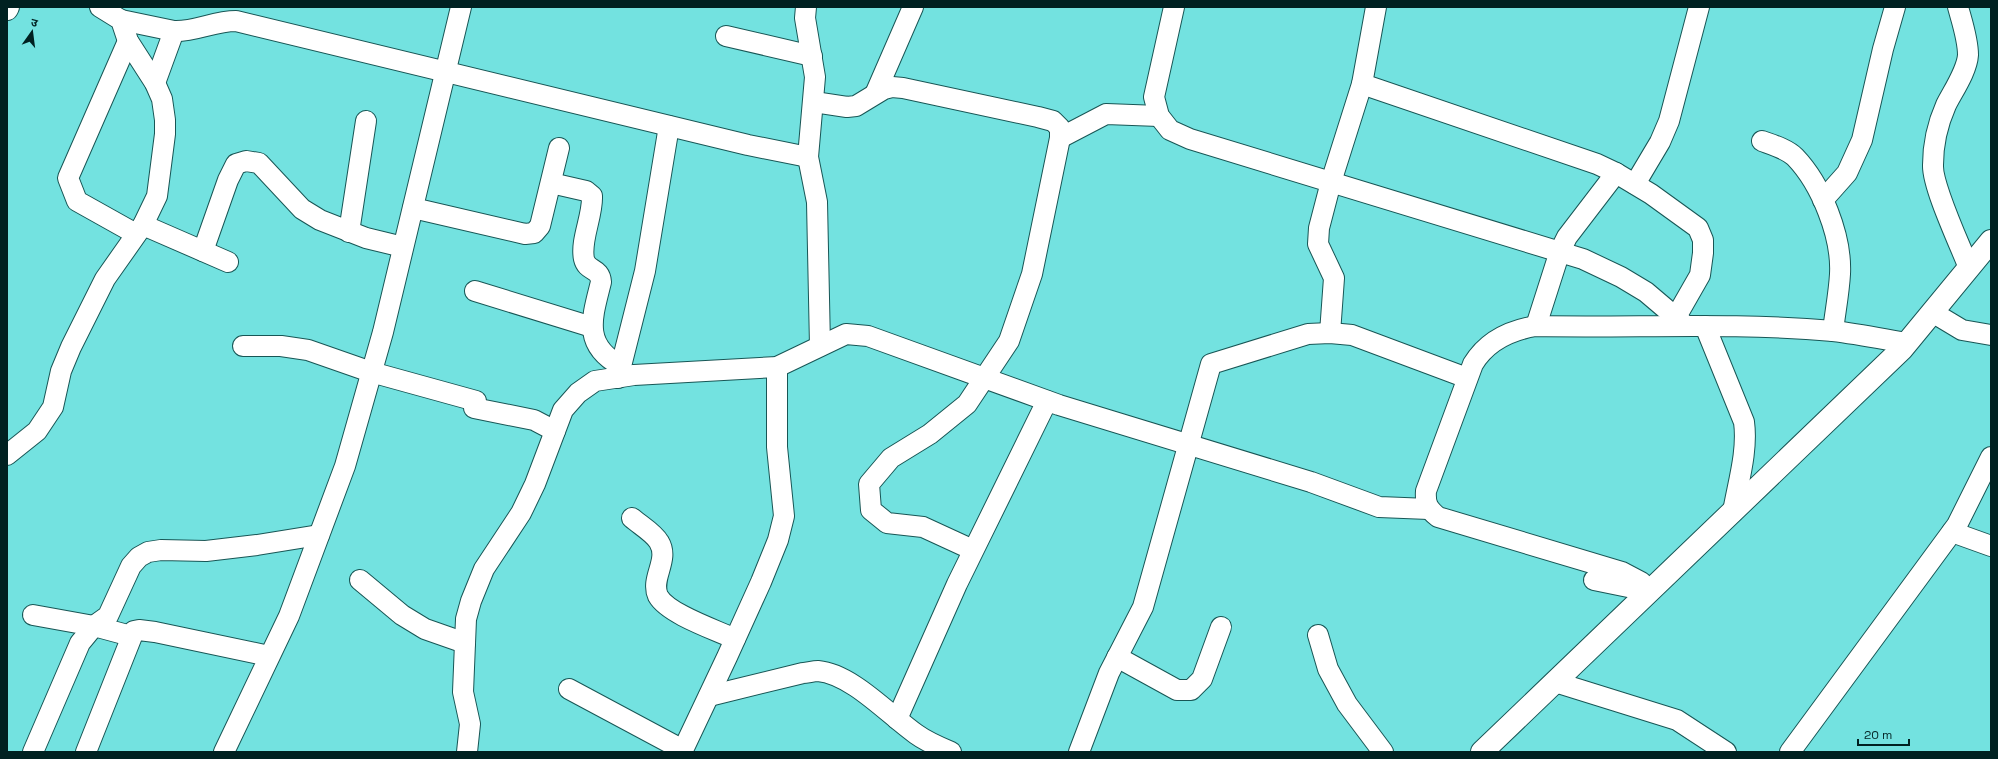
<svg xmlns="http://www.w3.org/2000/svg" width="1998" height="759" viewBox="0 0 1998 759" font-family="'Space Grotesk','Noto Sans Devanagari',sans-serif">
<rect width="100%" height="100%" fill="#73e2e0"/>
<g fill="none" stroke-linecap="round" stroke-linejoin="round">
<defs>
<g id="minor">
<path d="M 806,7 L 805,18 L 815,77 L 808,157 L 817,202 L 820,346"/>
<path d="M 1174,7 L 1154,97 L 1159,116 L 1170,130 L 1190,139 L 1583,259 L 1621,277 L 1646,292 L 1686,326"/>
<path d="M 1958,7 C 1962,22 1968,39 1968,55 C 1967,71 1953,91 1946,105 C 1938,123 1933,145 1933,165 C 1932,186 1960,245 1969,268"/>
<path d="M 121,20 L 174,31 L 155,83"/>
<path d="M 174,31 C 195,32 214,21 236,21 L 748,145 L 808,157"/>
<path d="M 726,36 L 812,56"/>
<path d="M 128,41 L 68,178 L 77,201 L 136,234"/>
<path d="M 1362,84 L 1597,164 L 1616,173 L 1651,194 L 1698,228 L 1703,240 L 1703,253 L 1700,275 L 1676,317"/>
<path d="M 876,92 L 913,7"/>
<path d="M 814,102 L 847,107 L 856,106 L 884,89 L 892,87 L 903,88 L 1038,117 L 1053,121 L 1060,128 L 1060,138 L 1032,274 L 1009,341 L 967,404 L 930,434 L 891,458 L 869,484 L 871,510 L 887,523 L 923,527 L 973,550"/>
<path d="M 1060,138 L 1106,114 L 1159,116"/>
<path d="M 1762,141 C 1773,145 1787,149 1795,157 C 1821,184 1842,236 1840,274 C 1839,293 1835,313 1833,331"/>
<path d="M 551,183 L 586,191 L 592,196 C 593,216 580,240 584,259 C 587,272 600,267 601,282 C 592,318 582,345 621,366"/>
<path d="M 1635,184 L 1660,142 L 1669,121 L 1699,7"/>
<path d="M 1823,200 L 1847,173 L 1862,140 L 1883,49 L 1895,7"/>
<path d="M 413,208 L 525,234 L 534,233 L 540,226 L 559,148"/>
<path d="M 143,225 L 228,262"/>
<path d="M 349,232 L 366,121"/>
<path d="M 203,251 L 228,180 L 236,164 L 246,161 L 259,163 L 302,209 L 320,220 L 366,238 L 403,247"/>
<path d="M 475,291 L 592,327"/>
<path d="M 1932,312 L 1962,330 L 1991,335"/>
<path d="M 1536,326 L 1560,251 L 1567,237 L 1616,173"/>
<path d="M 1705,326 L 1744,422 C 1748,451 1738,483 1733,512"/>
<path d="M 1330,333 L 1334,278 L 1318,244 L 1319,228 L 1331,182 L 1362,84 L 1376,7"/>
<path d="M 243,346 L 281,346 L 308,350 L 371,372 L 476,401"/>
<path d="M 618,378 L 645,271 L 669,126"/>
<path d="M 474,408 L 534,420 L 555,431"/>
<path d="M 7,455 L 37,431 L 53,407 L 61,371 L 71,347 L 105,279 L 143,225 L 157,196 L 165,134 L 165,120 L 162,99 L 155,83 L 128,41 L 121,20 L 100,7"/>
<path d="M 632,518 C 640,525 654,533 659,542 C 670,560 650,578 658,596 C 668,614 716,630 735,639"/>
<path d="M 1952,532 L 1991,546"/>
<path d="M 360,580 L 402,615 L 425,629 L 465,643"/>
<path d="M 1594,580 L 1638,589"/>
<path d="M 1650,591 L 1641,582 L 1622,572 L 1438,517 C 1428,509 1425,504 1426,491 L 1473,364 C 1487,341 1511,330 1536,326 C 1635,328 1734,322 1833,331 C 1858,334 1883,339 1907,343"/>
<path d="M 33,615 L 94,626 L 131,636"/>
<path d="M 1318,635 L 1328,669 L 1347,704 L 1383,752"/>
<path d="M 1117,657 L 1177,690 L 1191,690 L 1202,679 L 1221,627"/>
<path d="M 1555,682 L 1677,720 L 1726,752"/>
<path d="M 569,689 L 683,750"/>
<path d="M 709,696 L 803,673 C 807,673 813,671 818,671 C 852,674 889,715 916,734 C 927,742 939,747 951,752"/>
<path d="M 897,719 L 957,584 L 1047,401"/>
<path d="M 33,752 L 80,643 L 94,626 L 108,616 L 131,566 L 139,557 L 148,552 L 161,550 L 206,551 L 257,545 L 319,535"/>
<path d="M 86,752 L 134,631 L 139,630 L 155,632 L 269,656"/>
<path d="M 224,752 L 289,616 L 345,466 L 383,332 L 461,7"/>
<path d="M 467,752 L 470,724 L 463,692 L 466,619 L 471,601 L 484,569 L 521,513 L 535,484 L 563,410 L 578,393 L 595,381 L 634,375 L 777,367 L 846,334 L 868,336 L 1059,405 L 1311,482 L 1379,507 L 1429,509"/>
<path d="M 682,752 L 727,657 L 761,582 L 778,540 L 784,516 L 777,447 L 777,367"/>
<path d="M 1079,752 L 1109,673 L 1143,607 L 1211,364 L 1308,334 L 1330,333 L 1352,335 L 1467,378"/>
<path d="M 1790,752 L 1957,525 L 1991,457"/>
</g>
<path id="major" d="M 1482,752 L 1902,349 L 1991,241"/>
<path id="highway" d="M 7,9 L 8,7"/>
</defs>
<use href="#minor" stroke="#185655" stroke-width="22"/>
<use href="#major" stroke="#185655" stroke-width="24"/>
<use href="#highway" stroke="#185655" stroke-width="24"/>
<use href="#minor" stroke="#fff" stroke-width="20"/>
<use href="#major" stroke="#fff" stroke-width="22"/>
<use href="#highway" stroke="#fff" stroke-width="22"/>
</g>
<rect width="1998" height="759" fill="none" stroke="#002121" stroke-width="16"/>
<g transform="translate(32 32) rotate(14)" stroke="#73e2e0" stroke-width="3" paint-order="stroke">
<path d="M0-3L7 15L0 10L-7 15Z" fill="#002121"/>
<text y="-6" font-size="11" font-weight="bold" text-anchor="middle" fill="#002121">उ</text>
</g>
<path d="M1858 739v6h51v-6" fill="none" stroke="#002121" stroke-width="2"/>
<text x="1864" y="739" font-size="12" fill="#002121" stroke="#73e2e0" stroke-width="3" paint-order="stroke">20 m</text>
</svg>
